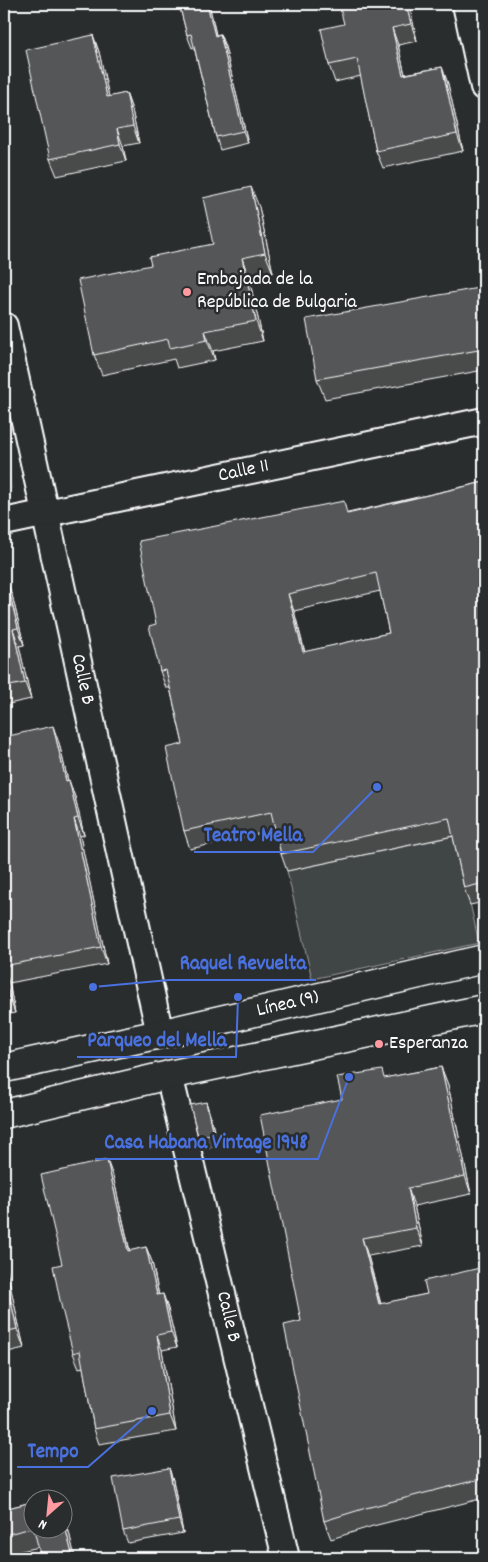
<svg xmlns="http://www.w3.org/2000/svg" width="488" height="1562" viewBox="0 0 488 1562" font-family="Dekko,sans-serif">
<rect width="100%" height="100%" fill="#2a2d2e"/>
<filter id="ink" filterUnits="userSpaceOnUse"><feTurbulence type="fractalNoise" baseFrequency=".02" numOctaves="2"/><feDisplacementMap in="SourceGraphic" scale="10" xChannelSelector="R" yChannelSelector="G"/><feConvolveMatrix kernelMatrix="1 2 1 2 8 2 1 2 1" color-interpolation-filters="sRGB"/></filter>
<g filter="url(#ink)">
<path fill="#373a3b" d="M 4,446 L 13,489 L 4,491 Z"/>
<path fill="#414445" stroke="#a0a2a2" d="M 455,836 L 479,943 L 312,979 L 287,871 Z"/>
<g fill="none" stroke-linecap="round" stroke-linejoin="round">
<defs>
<g id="street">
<path d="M 466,4 L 484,87"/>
<path id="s1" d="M 4,326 L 160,1034"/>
<path id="s2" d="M 4,522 L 484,421"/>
<path id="s3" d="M 169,1075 L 286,1558"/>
</g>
<g id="primary">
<path id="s4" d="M 4,1068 L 160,1034 L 484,959"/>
<path d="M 4,1114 L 169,1075 L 484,1009"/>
</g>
</defs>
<use href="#street" stroke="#fff" stroke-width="30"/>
<use href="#primary" stroke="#fff" stroke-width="31"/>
<use href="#street" stroke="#2a2d2e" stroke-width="26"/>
<use href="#primary" stroke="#2a2d2e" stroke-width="28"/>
</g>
<g fill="#494b4c" stroke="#fff" fill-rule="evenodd">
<path d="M 179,4 L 209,4 L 216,35 L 220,34 L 225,47 L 248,143 L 220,150 L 216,137 L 194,47 L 192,48 L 187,35 Z"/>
<path d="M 409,4 L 417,41 L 398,45 L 405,74 L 442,67 L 448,84 L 463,151 L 383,168 L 376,151 L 361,76 L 335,82 L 329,65 L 344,24 Z"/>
<path d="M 93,35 L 99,52 L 109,97 L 126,93 L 132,110 L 139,143 L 123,146 L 126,161 L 57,176 L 50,159 Z"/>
<path d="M 259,207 L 273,273 L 249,278 L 263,341 L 213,351 L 215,360 L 177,368 L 174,359 L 102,375 L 94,355 L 151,265 L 213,244 Z"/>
<path d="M 484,287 L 484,370 L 325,399 L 317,379 Z"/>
<path d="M 4,460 L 6,470 L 4,471 Z"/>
<path d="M 484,482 L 484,902 L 470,905 L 464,888 L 453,836 L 287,871 L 281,854 L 275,830 L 190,849 L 184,831 L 183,744 L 170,688 L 166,688 L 160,671 L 156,624 L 348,513 ZM 380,591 L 389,633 L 305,652 L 294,611 Z"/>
<path d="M 4,579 L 12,595 L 24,645 L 19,646 L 31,699 L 4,705 Z"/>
<path d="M 4,737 L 59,743 L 68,781 L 75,797 L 84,835 L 80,836 L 107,964 L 9,983 L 15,1013 L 4,1015 Z"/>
<path d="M 441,1067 L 448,1085 L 471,1194 L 414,1206 L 423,1246 L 368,1256 L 381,1304 L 427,1294 L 484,1267 L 484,1498 L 373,1526 L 331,1539 L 324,1521 L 301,1321 L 342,1099 L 385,1078 Z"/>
<path d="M 206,1102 L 210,1115 L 218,1146 L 202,1149 L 198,1136 Z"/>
<path d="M 113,1176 L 130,1251 L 146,1247 L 152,1262 L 159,1295 L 163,1294 L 168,1309 L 177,1347 L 162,1350 L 176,1431 L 99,1444 L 94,1429 L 83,1367 L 79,1368 L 73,1353 L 62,1264 Z"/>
<path d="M 4,1258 L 24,1348 L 4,1353 Z"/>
<path d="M 169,1468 L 173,1480 L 183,1533 L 128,1543 L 123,1531 Z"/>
<path d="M 32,1502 L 32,1530 L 62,1530 L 65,1515 L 75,1558 L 41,1558 L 39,1547 L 4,1555 L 4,1509 Z"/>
</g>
<g fill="#3c3d3e" stroke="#fff">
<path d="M 207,4 L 209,4 L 219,48 L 215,36 Z"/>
<path d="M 406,4 L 409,4 L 417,41 L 411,24 Z"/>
<path d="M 392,28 L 398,45 L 409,92 L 403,75 Z"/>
<path d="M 220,34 L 225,47 L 248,143 L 243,131 Z"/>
<path d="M 93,35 L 99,52 L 113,114 L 107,97 Z"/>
<path d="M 442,67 L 448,84 L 463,151 L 457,134 Z"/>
<path d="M 126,93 L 132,110 L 139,143 L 133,126 Z"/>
<path d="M 117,129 L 123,146 L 126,161 L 120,144 Z"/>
<path d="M 251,187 L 259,207 L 273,273 L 265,253 Z"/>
<path d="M 242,258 L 249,278 L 263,341 L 256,321 Z"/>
<path d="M 205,331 L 213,351 L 215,360 L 207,340 Z"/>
<path d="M 6,579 L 12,595 L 24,645 L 18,628 Z"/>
<path d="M 288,594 L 294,611 L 309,669 L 303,652 Z"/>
<path d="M 13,629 L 19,646 L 31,699 L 25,683 Z"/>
<path d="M 53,726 L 59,743 L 72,798 L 66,781 Z"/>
<path d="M 69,780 L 75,797 L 84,835 L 78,818 Z"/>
<path d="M 74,819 L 80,836 L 107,964 L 101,947 Z"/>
<path d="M 4,968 L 9,983 L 15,1013 L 9,997 Z"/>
<path d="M 441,1067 L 448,1085 L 471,1194 L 465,1176 Z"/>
<path d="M 206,1102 L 210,1115 L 218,1146 L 213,1134 Z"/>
<path d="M 107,1160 L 113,1176 L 133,1266 L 128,1251 Z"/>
<path d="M 408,1188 L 414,1206 L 423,1246 L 416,1228 Z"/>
<path d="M 362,1238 L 368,1256 L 385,1322 L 379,1304 Z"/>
<path d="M 146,1247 L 152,1262 L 162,1311 L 157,1295 Z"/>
<path d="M 4,1258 L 24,1348 L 17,1329 L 4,1270 Z"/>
<path d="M 163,1294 L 168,1309 L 177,1347 L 171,1332 Z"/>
<path d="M 157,1335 L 162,1350 L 176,1431 L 170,1415 Z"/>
<path d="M 169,1468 L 173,1480 L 183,1533 L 179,1520 Z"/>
<path d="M 62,1509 L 65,1515 L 75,1558 L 73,1558 L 62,1515 Z"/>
</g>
<g fill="#555758" stroke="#fff" fill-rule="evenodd">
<path d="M 179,4 L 207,4 L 215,36 L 220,34 L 243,131 L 216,137 L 191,34 L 187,35 Z"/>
<path d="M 339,4 L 406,4 L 411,24 L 392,28 L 403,75 L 442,67 L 457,134 L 376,151 L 357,59 L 329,65 L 321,29 L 344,24 Z"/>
<path d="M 93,35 L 107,97 L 126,93 L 133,126 L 117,129 L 120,144 L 50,159 L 26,50 Z"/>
<path d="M 251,187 L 265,253 L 242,258 L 256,321 L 205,331 L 207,340 L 170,348 L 168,339 L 94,355 L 78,280 L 151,265 L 149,257 L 213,244 L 203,198 Z"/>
<path d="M 484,287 L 484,349 L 317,379 L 306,319 Z"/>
<path d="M 484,482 L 484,883 L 464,888 L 449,818 L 281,854 L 271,812 L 184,831 L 166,748 L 183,744 L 166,670 L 160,671 L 149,626 L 156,624 L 139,541 L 344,501 L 347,514 ZM 376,573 L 389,633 L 303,652 L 288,594 Z"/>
<path d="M 4,579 L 6,579 L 18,628 L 13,629 L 25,683 L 4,687 Z"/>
<path d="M 53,726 L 66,781 L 69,780 L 78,818 L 74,819 L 101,947 L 4,966 L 4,737 Z"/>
<path d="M 4,970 L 9,997 L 4,998 Z"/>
<path d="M 441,1067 L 465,1176 L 408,1188 L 416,1228 L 362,1238 L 379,1304 L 427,1294 L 424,1281 L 484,1267 L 484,1478 L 366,1508 L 324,1521 L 284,1325 L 301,1321 L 260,1115 L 342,1099 L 337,1077 L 382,1070 L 384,1078 Z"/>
<path d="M 206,1102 L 213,1134 L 198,1136 L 190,1105 Z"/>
<path d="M 107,1160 L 128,1251 L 146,1247 L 157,1295 L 163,1294 L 171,1332 L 157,1335 L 170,1415 L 94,1429 L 80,1351 L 73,1353 L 61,1305 L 53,1266 L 62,1264 L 41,1175 Z"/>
<path d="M 4,1270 L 17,1329 L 4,1332 Z"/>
<path d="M 169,1468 L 179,1520 L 123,1531 L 113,1478 Z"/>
<path d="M 58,1496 L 59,1500 L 44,1500 Z"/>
<path d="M 32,1502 L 32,1528 L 4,1535 L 4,1509 Z"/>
<path d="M 62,1515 L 73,1558 L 41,1558 L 34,1530 L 62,1530 Z"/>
</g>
</g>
<g fill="#ff9aa2" stroke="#2a2d2e" stroke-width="2">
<circle cx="187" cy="292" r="5"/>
<circle cx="379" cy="1044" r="5"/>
</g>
<g text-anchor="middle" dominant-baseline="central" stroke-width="5" stroke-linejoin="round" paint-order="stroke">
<g font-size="20" fill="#fff" stroke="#2a2d2e" text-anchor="start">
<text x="197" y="280">Embajada de la<tspan x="197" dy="23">República de Bulgaria</tspan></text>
<text x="389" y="1044">Esperanza</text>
</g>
<g font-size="20" fill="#fff" stroke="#2a2d2e">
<text stroke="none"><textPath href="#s2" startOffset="245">Calle 11</textPath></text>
<text stroke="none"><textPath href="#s1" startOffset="362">Calle B</textPath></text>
<text stroke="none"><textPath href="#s4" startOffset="291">Línea (9)</textPath></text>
<text stroke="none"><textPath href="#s3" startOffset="249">Calle B</textPath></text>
</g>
</g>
<path fill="none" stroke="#4a71e0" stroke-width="2" d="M377 787L313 852H194M93 987L169 980H316M238 997L236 1057H77M349 1077L318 1159H95M152 1411L88 1467H17"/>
<g fill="#4a71e0" stroke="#2a2d2e" stroke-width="2">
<circle cx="377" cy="787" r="5"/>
<circle cx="93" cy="987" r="5"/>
<circle cx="238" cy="997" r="5"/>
<circle cx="349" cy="1077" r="5"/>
<circle cx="152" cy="1411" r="5"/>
</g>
<g font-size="21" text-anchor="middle" font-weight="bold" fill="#4a71e0" stroke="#2a2d2e" stroke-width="5" stroke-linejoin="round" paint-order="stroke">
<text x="253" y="841">Teatro Mella</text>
<text x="243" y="969">Raquel Revuelta</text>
<text x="157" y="1046">Parqueo del Mella</text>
<text x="206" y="1148">Casa Habana Vintage 1948</text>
<text x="53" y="1457">Tempo</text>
</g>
<rect width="488" height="1562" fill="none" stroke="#2a2d2e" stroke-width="20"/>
<rect x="10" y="10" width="468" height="1542" fill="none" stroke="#fff" stroke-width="2" filter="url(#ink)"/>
<g transform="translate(48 1514) rotate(207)"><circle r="24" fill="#2a2d2e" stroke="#7f8182"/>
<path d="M0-4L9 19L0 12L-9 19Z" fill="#ff9aa2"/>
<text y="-8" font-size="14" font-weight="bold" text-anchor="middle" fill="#ffffff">N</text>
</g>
</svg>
